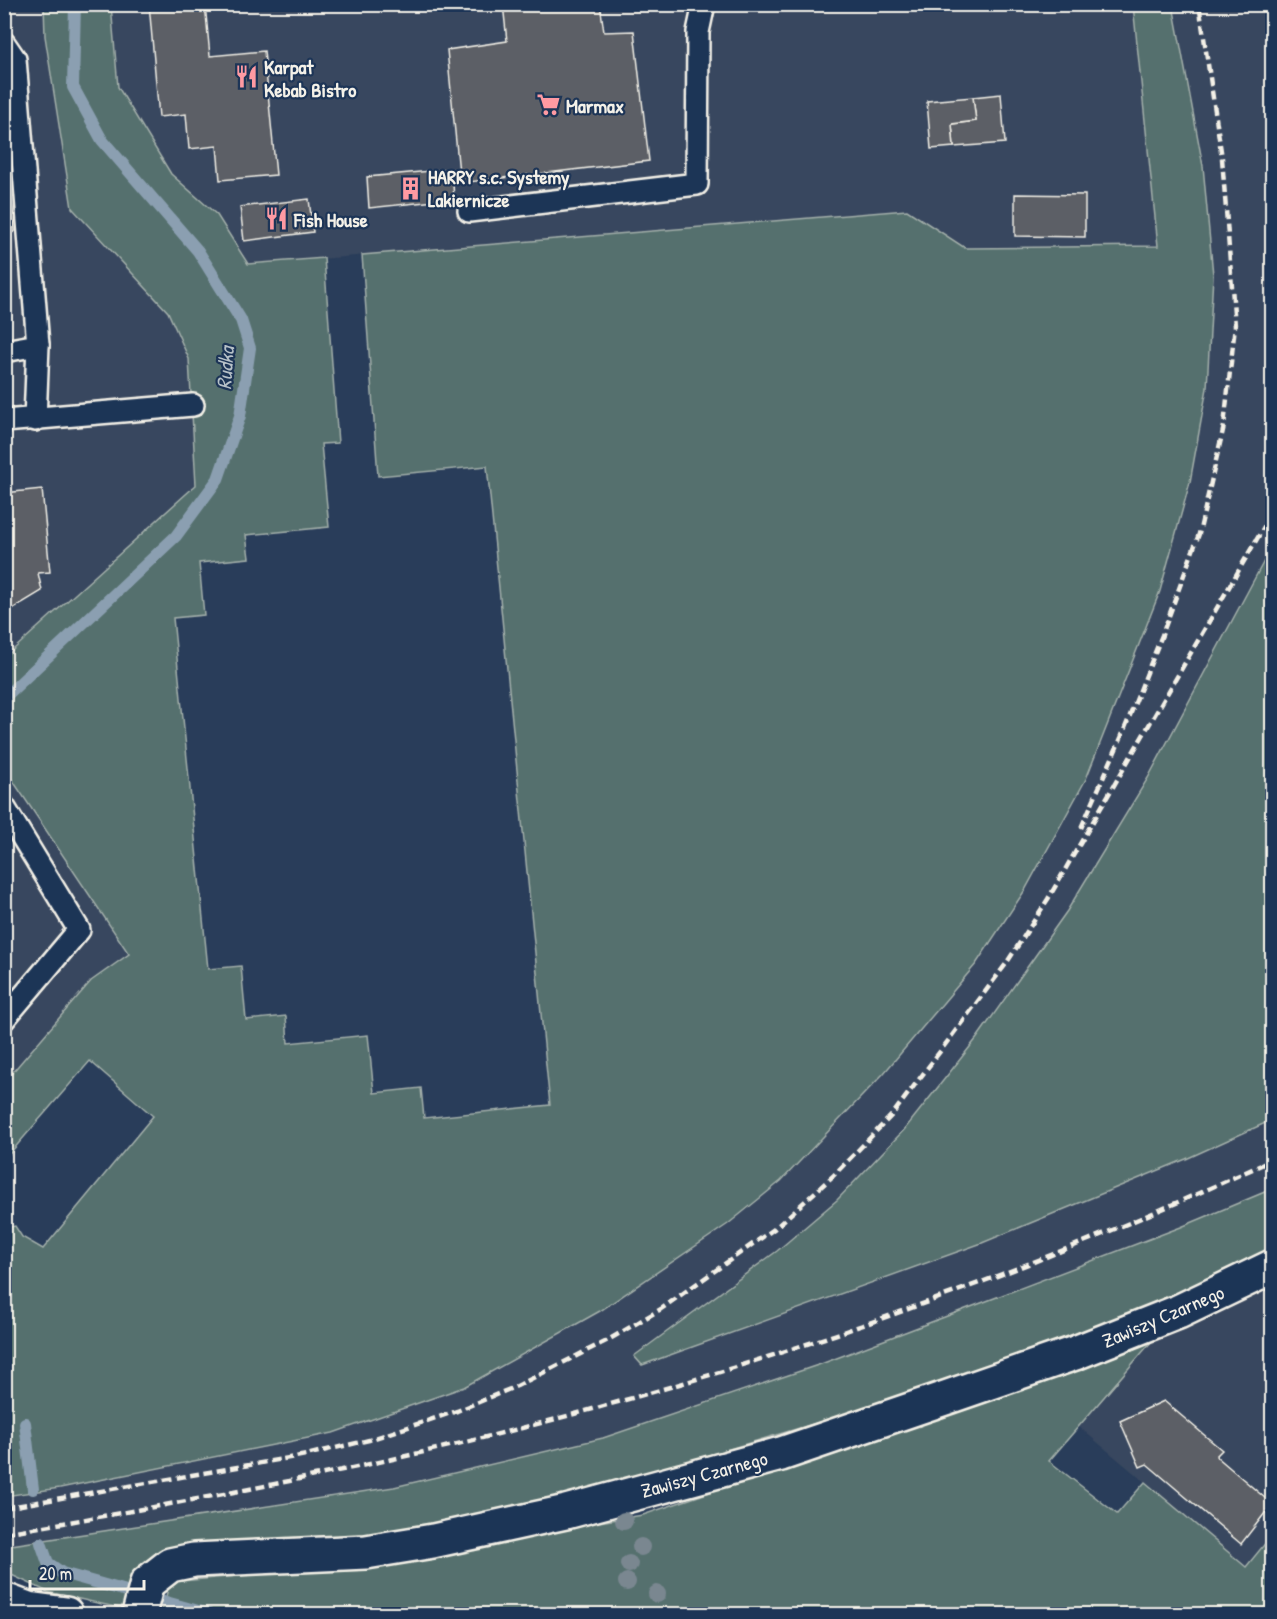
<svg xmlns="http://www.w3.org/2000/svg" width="1277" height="1619" viewBox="0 0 1277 1619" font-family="'Patrick Hand',sans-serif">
<rect width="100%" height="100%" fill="#293d5a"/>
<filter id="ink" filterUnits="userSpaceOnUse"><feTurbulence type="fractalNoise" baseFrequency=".0167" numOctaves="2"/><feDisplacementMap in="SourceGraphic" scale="12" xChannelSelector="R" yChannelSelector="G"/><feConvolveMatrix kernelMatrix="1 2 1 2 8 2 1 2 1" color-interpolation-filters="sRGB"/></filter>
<g filter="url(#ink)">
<g fill="#38475e">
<path d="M 5,5 L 44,5 L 45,36 L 72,208 L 168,312 L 189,359 L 193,405 L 196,485 L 5,657 Z"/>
<path d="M 111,5 L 1133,5 L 1158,246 L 965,248 L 906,210 L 248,265 L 217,215 L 171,174 L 118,87 Z"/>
<path d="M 1173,5 L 1272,5 L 1272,546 L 1148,778 L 1067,911 L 977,1038 L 904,1130 L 837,1200 L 777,1251 L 634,1356 L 642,1365 L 982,1243 L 1186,1159 L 1272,1120 L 1272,1189 L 1181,1227 L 821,1364 L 603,1438 L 394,1487 L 5,1546 L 5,1496 L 60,1488 L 333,1433 L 464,1387 L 781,1181 L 884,1073 L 976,964 L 1025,890 L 1086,779 L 1160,591 L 1190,482 L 1207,388 L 1213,275 L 1203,166 Z"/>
<path d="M 4,769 L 129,955 L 91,981 L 5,1081 Z"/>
<path d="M 1272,1285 L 1272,1535 L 1246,1567 L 1078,1426 L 1152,1341 Z"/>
</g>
<g fill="#55706e" stroke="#a4b0ab" stroke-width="1.5">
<path d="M 44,5 L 111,5 L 118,87 L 171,174 L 217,215 L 248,264 L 324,258 L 338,443 L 321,444 L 329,527 L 246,535 L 249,558 L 199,563 L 204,615 L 173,618 L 208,969 L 241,966 L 246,1020 L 286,1016 L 288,1043 L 368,1035 L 374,1093 L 421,1088 L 424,1118 L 550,1105 L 487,466 L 378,476 L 362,255 L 907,210 L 965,248 L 1158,246 L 1133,5 L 1173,5 L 1203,166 L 1213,275 L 1207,388 L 1190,482 L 1160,591 L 1086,779 L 1025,890 L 976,964 L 884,1073 L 781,1181 L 728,1224 L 600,1311 L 464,1387 L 333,1433 L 60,1488 L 5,1496 L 5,1228 L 15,1226 L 22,1237 L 43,1249 L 153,1116 L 90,1061 L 5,1159 L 5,1081 L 91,981 L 129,954 L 5,769 L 5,657 L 196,485 L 189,359 L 168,312 L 72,208 L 45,36 Z"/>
<path d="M 1272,546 L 1272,1120 L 1186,1159 L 982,1243 L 642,1365 L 634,1356 L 777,1251 L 837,1200 L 904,1130 L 977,1038 L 1067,911 L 1148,778 Z"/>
<path d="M 1272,1189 L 1272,1251 L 1166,1299 L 974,1376 L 618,1482 L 360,1541 L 167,1554 L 124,1609 L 48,1592 L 5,1572 L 5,1546 L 394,1487 L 603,1438 L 821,1364 L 1181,1227 Z"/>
<path d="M 1152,1341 L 1049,1461 L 1117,1514 L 1145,1482 L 1246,1567 L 1272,1535 L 1272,1614 L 161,1614 L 170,1582 L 370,1564 L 542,1531 L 643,1515 Z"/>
</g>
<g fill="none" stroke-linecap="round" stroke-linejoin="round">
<g stroke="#8b9fb1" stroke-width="12">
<path d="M 4,698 L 176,536 L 218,479 L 240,416 L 250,348 L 241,320 L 198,251 L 102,140 L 73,87 L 75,4"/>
<path d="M 25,1423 L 33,1489"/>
<path d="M 41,1543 L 48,1563 L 62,1573 L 209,1614"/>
</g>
</g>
<g fill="#5b5f66" stroke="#f4f1e8" stroke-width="1.5">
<path d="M 149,4 L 205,4 L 210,56 L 264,51 L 276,175 L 220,180 L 217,146 L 189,149 L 186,114 L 159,117 Z"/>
<path d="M 503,4 L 600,4 L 604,32 L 634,31 L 649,161 L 460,183 L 447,50 L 507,41 Z"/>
<path d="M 1001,94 L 1005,143 L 954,147 L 952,124 L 976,121 L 973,97 Z"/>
<path d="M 973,97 L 976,121 L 952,124 L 954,147 L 931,149 L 927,101 Z"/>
<path d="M 4,120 L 15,231 L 4,238 Z"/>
<path d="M 452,169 L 454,199 L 369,208 L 367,177 Z"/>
<path d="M 1015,194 L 1085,195 L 1085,237 L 1015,236 Z"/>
<path d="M 309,199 L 313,232 L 244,241 L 240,207 Z"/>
<path d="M 42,489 L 50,572 L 38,573 L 42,591 L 4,614 L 4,493 Z"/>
<path d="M 1164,1401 L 1222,1450 L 1216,1456 L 1272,1504 L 1241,1544 L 1147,1464 L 1140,1467 L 1120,1421 Z"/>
</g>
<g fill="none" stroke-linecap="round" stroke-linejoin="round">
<defs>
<g id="lane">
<path d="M 4,43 L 15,59 L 38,345 L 35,420"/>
<path d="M 469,211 L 697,184 L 698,32 L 704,4"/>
<path d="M 4,351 L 38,345"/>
<path d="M 4,421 L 193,405"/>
<path d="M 4,807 L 79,930 L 4,1019"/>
</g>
<g id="street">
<path d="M 4,1600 L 28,1609 L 66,1614"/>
<path d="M 139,1614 L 147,1583 L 170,1565 L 194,1560 L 366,1552 L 433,1541 L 566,1512 L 781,1454 L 948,1397 L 1075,1353 L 1178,1312 L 1272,1267"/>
</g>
</defs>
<use href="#lane" stroke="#f4f1e8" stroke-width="26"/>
<use href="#street" stroke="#f4f1e8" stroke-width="38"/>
<use href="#lane" stroke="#1d3557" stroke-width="21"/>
<use href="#street" stroke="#1d3557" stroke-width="33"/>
<g stroke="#f4f1e8" stroke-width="4.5" stroke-dasharray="9 4.5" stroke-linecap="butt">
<path d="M 1081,828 L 1121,738 L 1162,635 L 1199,534 L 1224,426 L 1235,326 L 1222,158 L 1199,4"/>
<path d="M 4,1508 L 306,1455 L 369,1440 L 457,1411 L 517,1386 L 608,1340 L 661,1309 L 774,1229 L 833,1176 L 892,1115 L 1006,964 L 1048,899 L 1272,513"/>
<path d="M 4,1533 C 165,1506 324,1477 482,1438 C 753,1371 1019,1277 1272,1160"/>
</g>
</g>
<g fill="#7a8790">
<circle cx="624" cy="1521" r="9"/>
<circle cx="641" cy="1547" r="9"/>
<circle cx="629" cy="1564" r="9"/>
<circle cx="627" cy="1582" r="9"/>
<circle cx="657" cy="1594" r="9"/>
</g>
</g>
<defs>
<symbol id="restaurant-bare" viewBox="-9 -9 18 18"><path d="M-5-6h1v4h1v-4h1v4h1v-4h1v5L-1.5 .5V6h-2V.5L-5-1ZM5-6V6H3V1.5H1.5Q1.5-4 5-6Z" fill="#ff9aa2" stroke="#1d3557" stroke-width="2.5" paint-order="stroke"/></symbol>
<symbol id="supermarket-bare" viewBox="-9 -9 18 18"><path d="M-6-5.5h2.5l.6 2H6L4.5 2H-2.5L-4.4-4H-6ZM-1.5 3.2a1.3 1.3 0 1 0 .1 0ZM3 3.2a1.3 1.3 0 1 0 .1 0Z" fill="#ff9aa2" stroke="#1d3557" stroke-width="2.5" paint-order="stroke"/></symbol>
<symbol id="building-bare" viewBox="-9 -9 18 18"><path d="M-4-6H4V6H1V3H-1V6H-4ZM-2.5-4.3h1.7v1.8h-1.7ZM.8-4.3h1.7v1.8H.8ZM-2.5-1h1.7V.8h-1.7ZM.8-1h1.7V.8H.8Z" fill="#ff9aa2" stroke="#1d3557" stroke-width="2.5" paint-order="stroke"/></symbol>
</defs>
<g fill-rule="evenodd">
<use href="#restaurant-bare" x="230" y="60" width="33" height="33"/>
<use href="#supermarket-bare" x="532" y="88" width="33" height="33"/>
<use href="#building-bare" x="394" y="172" width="33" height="33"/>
<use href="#restaurant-bare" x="260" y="202" width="33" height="33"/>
</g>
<g text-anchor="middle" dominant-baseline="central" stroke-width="4.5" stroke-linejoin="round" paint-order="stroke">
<g font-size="20" font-weight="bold" fill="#f4f1e8" stroke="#1d3557" text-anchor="start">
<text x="264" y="66">Karpat<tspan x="264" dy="23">Kebab Bistro</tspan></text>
<text x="566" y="105">Marmax</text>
<text x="428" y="176">HARRY s.c. Systemy<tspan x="428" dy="23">Lakiernicze</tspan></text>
<text x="294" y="219">Fish House</text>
</g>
<g font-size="20" fill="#f4f1e8" stroke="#1d3557">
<text transform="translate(1163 1316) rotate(-23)">Zawiszy Czarnego</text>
<text transform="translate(704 1474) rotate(-15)">Zawiszy Czarnego</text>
</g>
<g font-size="21" font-style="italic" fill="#b7c1c8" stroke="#1d3557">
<text transform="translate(225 368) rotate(-86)">Rudka</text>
</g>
</g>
<rect width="1277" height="1619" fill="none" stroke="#1d3557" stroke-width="24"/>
<rect x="12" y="12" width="1253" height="1595" fill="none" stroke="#f4f1e8" stroke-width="2" filter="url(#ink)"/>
<path d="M30 1580v9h114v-9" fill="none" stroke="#f4f1e8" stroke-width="3"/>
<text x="39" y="1580" font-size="18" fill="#f4f1e8" stroke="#1d3557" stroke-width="4.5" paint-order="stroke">20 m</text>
</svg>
